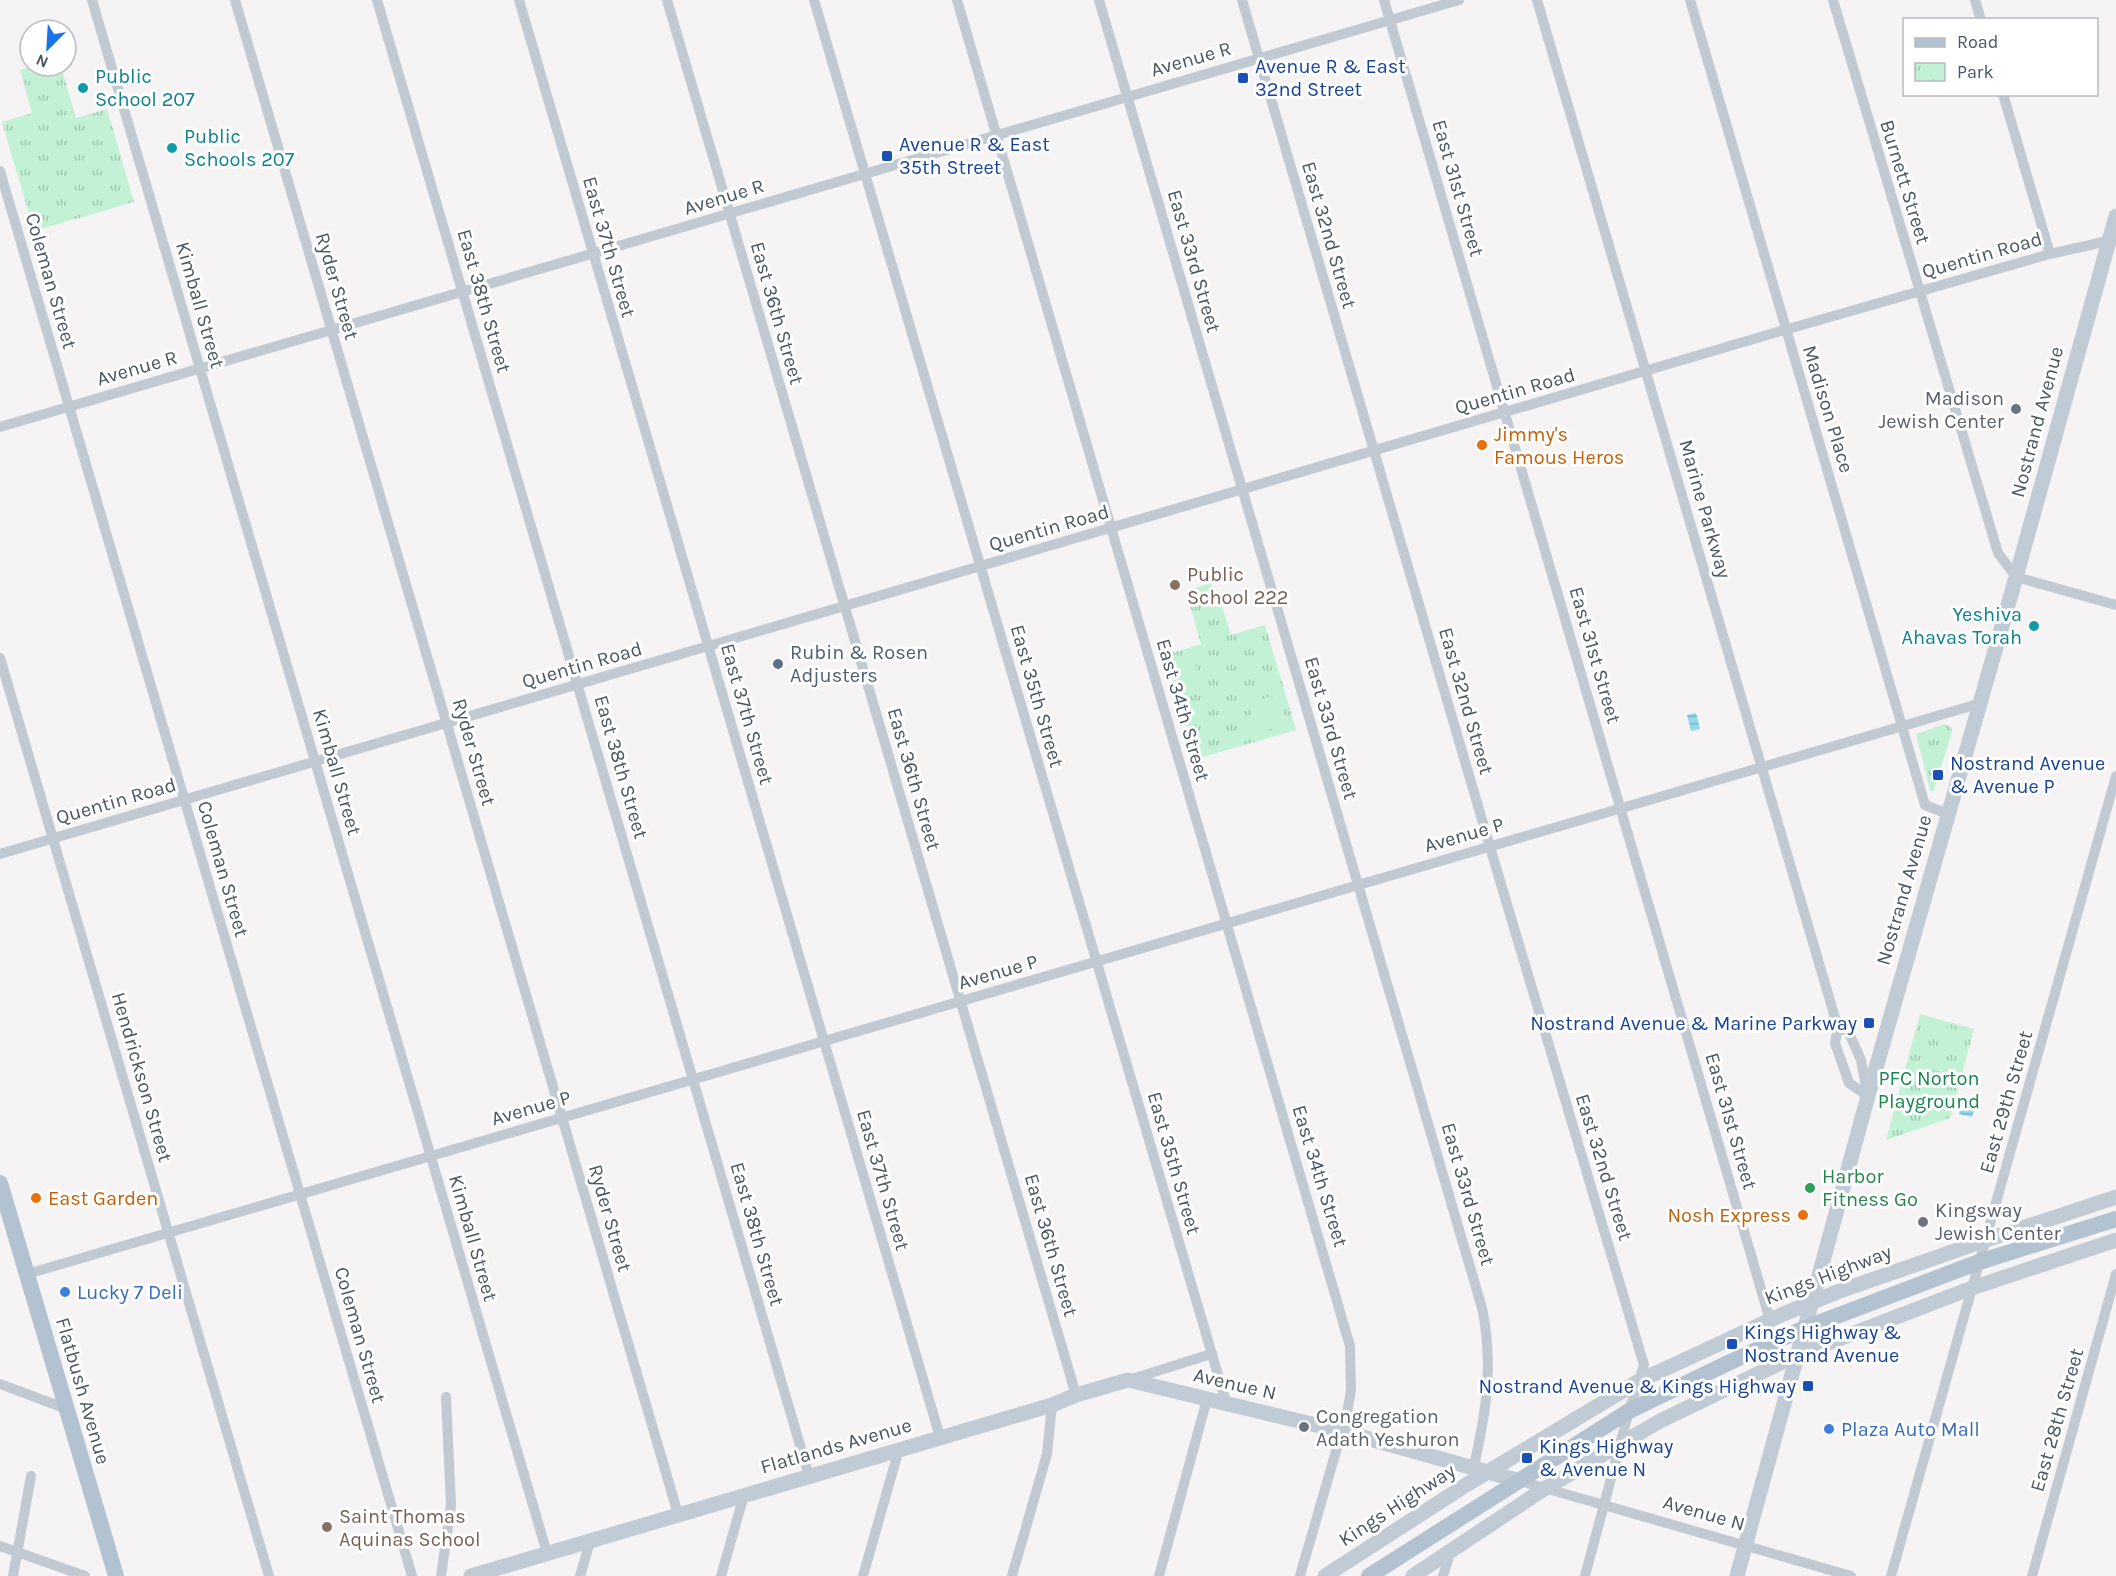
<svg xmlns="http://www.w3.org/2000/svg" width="2116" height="1576" viewBox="0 0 2116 1576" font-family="Karla,sans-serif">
<defs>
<pattern id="park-tufts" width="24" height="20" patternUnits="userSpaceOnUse" patternTransform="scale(1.5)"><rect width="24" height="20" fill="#c3f1d5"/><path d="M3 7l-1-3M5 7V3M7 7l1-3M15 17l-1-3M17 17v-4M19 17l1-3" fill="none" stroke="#a0c6b0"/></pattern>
<pattern id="water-rules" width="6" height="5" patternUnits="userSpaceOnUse" patternTransform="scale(1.5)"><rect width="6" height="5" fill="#90daee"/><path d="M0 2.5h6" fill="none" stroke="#78b4c4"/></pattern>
</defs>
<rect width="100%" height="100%" fill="#f5f3f3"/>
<g fill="url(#park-tufts)">
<path d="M 35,66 L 61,66 L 76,118 L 107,109 L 134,202 L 34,231 L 2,122 L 32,113 L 20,70 Z"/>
<path d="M 1211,583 L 1213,588 L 1216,587 L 1231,635 L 1265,625 L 1296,730 L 1196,759 L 1165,655 L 1201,644 L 1186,591 Z"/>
<path d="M 1945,724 L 1951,727 L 1952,732 L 1933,792 L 1930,790 L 1916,734 Z"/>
<path d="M 1920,1014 L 1974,1029 L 1950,1118 L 1886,1140 Z"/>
</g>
<g fill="#c3f1d5">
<path d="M 1195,664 L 1201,684 L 1181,690 L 1175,670 Z"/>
<path d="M 1278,695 L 1286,725 L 1256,733 L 1248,703 Z"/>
<path d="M 1923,1020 L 1967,1033 L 1964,1045 L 1920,1033 Z"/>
</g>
<g fill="url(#water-rules)">
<path d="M 1696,713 L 1700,729 L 1691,731 L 1687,715 Z"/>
<path d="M 1963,1099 L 1976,1102 L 1972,1117 L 1959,1114 Z"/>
</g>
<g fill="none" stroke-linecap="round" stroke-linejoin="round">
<g stroke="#c1cad2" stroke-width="10">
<path d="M 92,0 L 547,1553"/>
<path d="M 235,0 L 678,1514"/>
<path d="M 377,0 L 809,1476"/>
<path d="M 519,0 L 940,1437"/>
<path d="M 667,0 L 1076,1395"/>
<path d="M 814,0 L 1226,1402"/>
<path d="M 957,0 L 1350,1346 L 1351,1390 L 1347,1413 L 1300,1576"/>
<path d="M 1099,0 L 1482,1308 C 1494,1365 1486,1414 1473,1470"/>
<path d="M 1242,0 L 1490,847 L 1644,1365 L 1629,1411 L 1585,1576"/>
<path d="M 1384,0 L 1770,1320"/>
<path d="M 1537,0 L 1838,1028 L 1835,1043 L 1849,1083 L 1868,1096"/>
<path d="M 1690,0 L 1925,805 L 1948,814"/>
<path d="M 1833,0 L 1998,553 L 2016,577 L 2116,605"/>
<path d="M 1975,0 L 1981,20"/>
<path d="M 2003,94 L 2050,254"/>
<path d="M 0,171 L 412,1576"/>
<path d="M 0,427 L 1459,0"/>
<path d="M 0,658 L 269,1576"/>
<path d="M 0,854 L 1774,333 L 2050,254 L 2108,241"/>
<path d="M 1838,1028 L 1848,1031 L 1861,1060 L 1867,1092"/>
<path d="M 27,1274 L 1978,704"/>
<path d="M 1129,1380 L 1211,1354"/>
<path d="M 0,1384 L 67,1409"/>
<path d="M 1520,1481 L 1851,1576"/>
<path d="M 0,1546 L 85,1576"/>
<path d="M 13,1576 L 31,1476"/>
<path d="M 441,1576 L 451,1505 L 446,1397"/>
<path d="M 580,1576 L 590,1542"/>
<path d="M 721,1576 L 744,1495"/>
<path d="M 863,1576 L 899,1449"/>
<path d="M 1012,1576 L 1047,1454 L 1052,1405"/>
<path d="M 1159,1576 L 1207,1399"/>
<path d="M 1443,1576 L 1450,1553"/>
<path d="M 1891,1576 L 2116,776"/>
<path d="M 2032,1576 L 2116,1274"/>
</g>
<g stroke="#c1cbd6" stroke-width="15">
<path d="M 471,1576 L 1052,1405 L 1076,1395 L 1128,1380 L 1341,1431 L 1520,1481"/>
<path d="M 1325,1576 L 1466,1485 L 1639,1381 L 1781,1315 L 1837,1292 L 1986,1240 L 2116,1197"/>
<path d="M 1413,1576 L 1544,1489 L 1660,1421 L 1797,1355 L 1972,1288 L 2116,1240"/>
<path d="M 1737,1576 L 1868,1096 L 2016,577 L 2116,216"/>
</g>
<g stroke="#b3c2d1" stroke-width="16">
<path d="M 0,1183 L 116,1576"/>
<path d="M 1369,1576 L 1629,1411 L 1726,1364 L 1805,1328 L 1979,1262 L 2116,1219"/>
</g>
</g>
<g fill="#1a4fb4" stroke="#fff" stroke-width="2">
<rect x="1237" y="72" width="12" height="12" rx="3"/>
<rect x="881" y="150" width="12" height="12" rx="3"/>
<rect x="1932" y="769" width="12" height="12" rx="3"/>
<rect x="1863" y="1017" width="12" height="12" rx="3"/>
<rect x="1726" y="1338" width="12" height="12" rx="3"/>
<rect x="1802" y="1380" width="12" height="12" rx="3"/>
<rect x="1521" y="1452" width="12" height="12" rx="3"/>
</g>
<g fill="#0f9aa8" stroke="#fff" stroke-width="2">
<circle cx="83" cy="88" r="6"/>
<circle cx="172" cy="148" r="6"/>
<circle cx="2034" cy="626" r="6"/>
</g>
<g fill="#6b7280" stroke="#fff" stroke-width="2">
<circle cx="2016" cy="409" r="6"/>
<circle cx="1923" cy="1222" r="6"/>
<circle cx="1304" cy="1427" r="6"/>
</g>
<g fill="#e8710a" stroke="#fff" stroke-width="2">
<circle cx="1482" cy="445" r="6"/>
<circle cx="36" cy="1198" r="6"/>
<circle cx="1803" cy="1215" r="6"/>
</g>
<g fill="#8d6e63" stroke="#fff" stroke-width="2">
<circle cx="1175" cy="585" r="6"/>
<circle cx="327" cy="1527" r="6"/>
</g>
<circle fill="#5c6f8a" stroke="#fff" stroke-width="2" cx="778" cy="664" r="6"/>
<circle fill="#2e9e5b" stroke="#fff" stroke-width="2" cx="1810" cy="1188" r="6"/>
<g fill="#3f7fe0" stroke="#fff" stroke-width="2">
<circle cx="65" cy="1292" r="6"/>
<circle cx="1829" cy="1429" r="6"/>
</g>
<g text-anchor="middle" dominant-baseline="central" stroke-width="6" stroke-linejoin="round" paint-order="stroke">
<g font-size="20" fill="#4a5661" stroke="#fff">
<text transform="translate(1191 59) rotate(-16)">Avenue R</text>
<text transform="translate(1905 182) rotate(73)">Burnett Street</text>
<text transform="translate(1458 188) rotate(74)">East 31st Street</text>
<text transform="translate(724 197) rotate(-17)">Avenue R</text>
<text transform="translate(1329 235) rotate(74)">East 32nd Street</text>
<text transform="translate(609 247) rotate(74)">East 37th Street</text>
<text transform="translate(1982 255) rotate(-16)">Quentin Road</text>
<text transform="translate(1194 261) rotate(74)">East 33rd Street</text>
<text transform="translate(51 281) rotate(74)">Coleman Street</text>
<text transform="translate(337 286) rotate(74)">Ryder Street</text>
<text transform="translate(484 301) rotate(74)">East 38th Street</text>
<text transform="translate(200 305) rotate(74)">Kimball Street</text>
<text transform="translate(777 313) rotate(74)">East 36th Street</text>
<text transform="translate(137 368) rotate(-16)">Avenue R</text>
<text transform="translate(1515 391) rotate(-16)">Quentin Road</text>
<text transform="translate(1828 409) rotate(73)">Madison Place</text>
<text transform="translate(2037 422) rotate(-75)">Nostrand Avenue</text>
<text transform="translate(1705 509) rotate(74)">Marine Parkway</text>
<text transform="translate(1049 528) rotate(-16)">Quentin Road</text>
<text transform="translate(1595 655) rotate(74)">East 31st Street</text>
<text transform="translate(582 665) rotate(-16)">Quentin Road</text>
<text transform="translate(1037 696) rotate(74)">East 35th Street</text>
<text transform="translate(1466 701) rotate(74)">East 32nd Street</text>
<text transform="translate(1183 710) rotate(74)">East 34th Street</text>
<text transform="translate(747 714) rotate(74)">East 37th Street</text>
<text transform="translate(1331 728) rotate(74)">East 33rd Street</text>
<text transform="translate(474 752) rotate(74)">Ryder Street</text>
<text transform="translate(621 767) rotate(74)">East 38th Street</text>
<text transform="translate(337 772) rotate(74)">Kimball Street</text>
<text transform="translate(914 779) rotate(74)">East 36th Street</text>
<text transform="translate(116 801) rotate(-16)">Quentin Road</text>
<text transform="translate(1464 835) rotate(-16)">Avenue P</text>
<text transform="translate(223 869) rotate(74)">Coleman Street</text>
<text transform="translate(1904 890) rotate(-74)">Nostrand Avenue</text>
<text transform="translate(998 972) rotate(-16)">Avenue P</text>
<text transform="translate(142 1077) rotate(74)">Hendrickson Street</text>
<text transform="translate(2006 1102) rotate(-74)">East 29th Street</text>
<text transform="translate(531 1108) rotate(-16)">Avenue P</text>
<text transform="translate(1731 1121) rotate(74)">East 31st Street</text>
<text transform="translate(1174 1163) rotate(74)">East 35th Street</text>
<text transform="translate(1604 1167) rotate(73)">East 32nd Street</text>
<text transform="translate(1320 1176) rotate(73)">East 34th Street</text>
<text transform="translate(883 1180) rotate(74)">East 37th Street</text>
<text transform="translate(1468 1194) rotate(74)">East 33rd Street</text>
<text transform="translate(610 1218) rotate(74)">Ryder Street</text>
<text transform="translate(757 1234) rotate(74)">East 38th Street</text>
<text transform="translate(473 1238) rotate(74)">Kimball Street</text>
<text transform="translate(1051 1245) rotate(74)">East 36th Street</text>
<text transform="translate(1828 1275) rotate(-21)">Kings Highway</text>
<text transform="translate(360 1335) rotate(74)">Coleman Street</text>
<text transform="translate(1235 1384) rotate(13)">Avenue N</text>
<text transform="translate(83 1391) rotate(74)">Flatbush Avenue</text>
<text transform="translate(2057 1420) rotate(-74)">East 28th Street</text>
<text transform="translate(836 1446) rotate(-16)">Flatlands Avenue</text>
<text transform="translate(1397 1505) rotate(-33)">Kings Highway</text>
<text transform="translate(1704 1513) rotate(16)">Avenue N</text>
</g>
<g font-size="20" fill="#164399" stroke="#fff" text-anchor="start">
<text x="1255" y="66">Avenue R &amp; East<tspan x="1255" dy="23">32nd Street</tspan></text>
<text x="899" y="144">Avenue R &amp; East<tspan x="899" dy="23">35th Street</tspan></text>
<text x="1950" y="763">Nostrand Avenue<tspan x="1950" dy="23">&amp; Avenue P</tspan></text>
<text x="1857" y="1023" text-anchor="end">Nostrand Avenue &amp; Marine Parkway</text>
<text x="1744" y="1332">Kings Highway &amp;<tspan x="1744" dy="23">Nostrand Avenue</tspan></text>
<text x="1796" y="1386" text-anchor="end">Nostrand Avenue &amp; Kings Highway</text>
<text x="1539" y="1446">Kings Highway<tspan x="1539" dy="23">&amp; Avenue N</tspan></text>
</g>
<g font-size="20" fill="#0d838f" stroke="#fff" text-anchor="start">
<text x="95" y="76">Public<tspan x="95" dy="23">School 207</tspan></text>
<text x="184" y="136">Public<tspan x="184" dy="23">Schools 207</tspan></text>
<text x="2022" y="614" text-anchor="end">Yeshiva<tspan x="2022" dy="23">Ahavas Torah</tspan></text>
</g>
<g font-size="20" fill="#5b616d" stroke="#fff" text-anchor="start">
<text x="2004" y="398" text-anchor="end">Madison<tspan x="2004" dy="23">Jewish Center</tspan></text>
<text x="1935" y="1210">Kingsway<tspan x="1935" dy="23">Jewish Center</tspan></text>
<text x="1316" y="1416">Congregation<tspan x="1316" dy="23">Adath Yeshuron</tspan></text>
</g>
<g font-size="20" fill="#c56008" stroke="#fff" text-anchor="start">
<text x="1494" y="434">Jimmy's<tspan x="1494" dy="23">Famous Heros</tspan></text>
<text x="48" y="1198">East Garden</text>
<text x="1791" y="1215" text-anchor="end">Nosh Express</text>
</g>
<g font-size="20" fill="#785e54" stroke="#fff" text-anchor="start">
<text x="1187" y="574">Public<tspan x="1187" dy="23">School 222</tspan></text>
<text x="339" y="1516">Saint Thomas<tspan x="339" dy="23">Aquinas School</tspan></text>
</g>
<g font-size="20" fill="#4e5e75" stroke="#fff" text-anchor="start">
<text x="790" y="652">Rubin &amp; Rosen<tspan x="790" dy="23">Adjusters</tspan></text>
</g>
<g font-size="20" fill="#17864f" stroke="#fff">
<text x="1929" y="1078">PFC Norton<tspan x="1929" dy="23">Playground</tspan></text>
</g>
<g font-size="20" fill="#27864d" stroke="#fff" text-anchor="start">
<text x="1822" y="1176">Harbor<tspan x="1822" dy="23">Fitness Go</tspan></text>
</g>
<g font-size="20" fill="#366cbe" stroke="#fff" text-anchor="start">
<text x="77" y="1292">Lucky 7 Deli</text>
<text x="1841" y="1429">Plaza Auto Mall</text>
</g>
</g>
<rect x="1903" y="18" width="195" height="78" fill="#ffffff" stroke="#b7bbc0" stroke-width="1.5"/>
<rect x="1915" y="38" width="30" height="9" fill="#b3c2d1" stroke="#b7bbc0" stroke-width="1.5"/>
<text x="1957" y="48" font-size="18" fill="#4a5661">Road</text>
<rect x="1915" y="63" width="30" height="18" fill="url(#park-tufts)" stroke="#b7bbc0" stroke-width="1.5"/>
<text x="1957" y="78" font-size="18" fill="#4a5661">Park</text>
<g transform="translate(48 48) rotate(204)"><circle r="28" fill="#ffffff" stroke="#b7bbc0" stroke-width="1.5"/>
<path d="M0-4.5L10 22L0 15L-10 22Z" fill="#1a73e8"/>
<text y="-9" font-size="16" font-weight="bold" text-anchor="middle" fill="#4a5661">N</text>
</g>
</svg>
